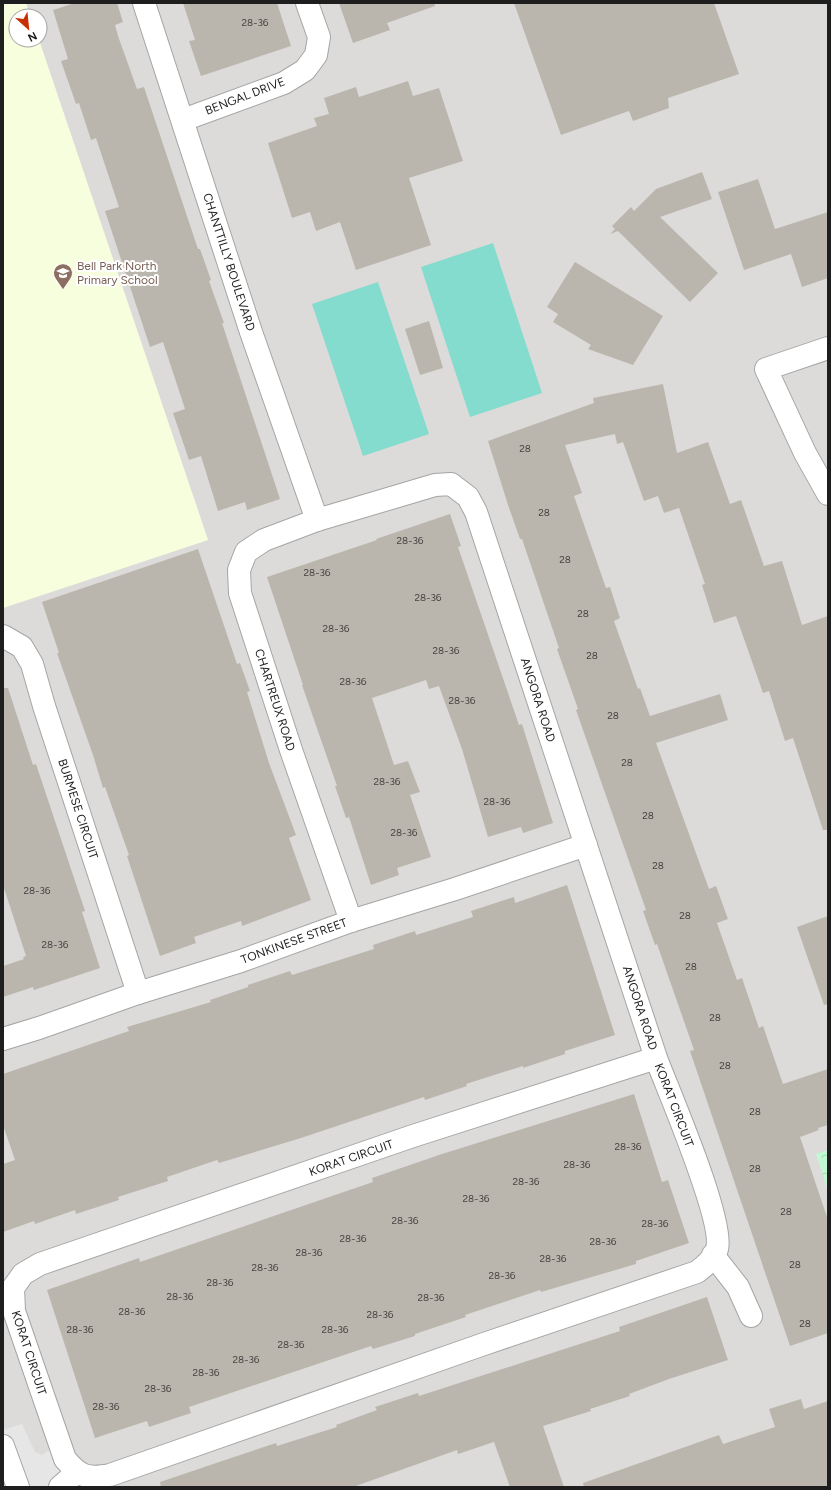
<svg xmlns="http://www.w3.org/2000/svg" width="831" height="1490" viewBox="0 0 831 1490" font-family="Figtree,sans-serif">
<defs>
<pattern id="park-crowns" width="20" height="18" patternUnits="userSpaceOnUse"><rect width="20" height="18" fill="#c1f8d2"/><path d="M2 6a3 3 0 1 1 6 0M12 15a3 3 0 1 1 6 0" fill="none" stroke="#a5d4b4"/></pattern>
</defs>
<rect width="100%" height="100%" fill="#eeede4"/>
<path fill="#dcdbda" d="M 26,3 L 828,3 L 828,1487 L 3,1487 L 3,608 L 208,540 L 39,40 L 40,40 L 40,16 L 30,16 Z"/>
<path fill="#f7fedd" d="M 3,3 L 26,3 L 30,16 L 16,16 L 16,40 L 39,40 L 208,540 L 3,608 Z"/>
<path fill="url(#park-crowns)" d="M 828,1150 L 828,1191 L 816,1154 Z"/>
<g fill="#83dccd">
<path d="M 493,243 L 542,393 L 470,417 L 421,267 Z"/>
<path d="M 378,282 L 429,434 L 363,456 L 312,304 Z"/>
</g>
<path fill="#e6e6e6" d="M 22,1424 L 35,1452 L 42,1455 L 51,1449 L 89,1487 L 3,1487 L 3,1430 Z"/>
<g fill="#bbb6ad">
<path d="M 75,3 L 117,3 L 123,22 L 115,25 L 118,36 L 137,89 L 144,87 L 198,249 L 200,249 L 211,280 L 209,281 L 224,323 L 222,323 L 280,499 L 247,510 L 245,502 L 218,511 L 201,456 L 189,460 L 173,413 L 185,409 L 163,342 L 150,347 L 105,211 L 119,207 L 96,138 L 91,140 L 79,103 L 76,104 L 61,61 L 68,59 L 53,10 Z"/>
<path d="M 183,3 L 277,3 L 291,46 L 201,76 L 189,41 L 195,40 Z"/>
<path d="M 339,3 L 434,3 L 435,6 L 387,23 L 390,30 L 353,43 Z"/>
<path d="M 514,3 L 714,3 L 739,74 L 668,98 L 669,108 L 633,121 L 629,111 L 561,135 Z"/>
<path d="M 408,81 L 413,96 L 439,88 L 463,161 L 409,178 L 431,245 L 356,270 L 340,222 L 316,231 L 310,212 L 292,218 L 268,143 L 317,126 L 314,118 L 329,114 L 324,98 L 356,87 L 359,97 Z"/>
<path d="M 702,172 L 712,199 L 660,217 L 718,273 L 690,302 L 618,231 L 610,234 L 615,229 L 612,226 L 631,207 L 634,211 L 656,189 Z"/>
<path d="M 758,179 L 775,229 L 828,212 L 828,278 L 802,287 L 791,254 L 744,270 L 718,192 Z"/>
<path d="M 575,262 L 663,316 L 633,365 L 588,349 L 591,345 L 553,322 L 558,314 L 547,307 Z"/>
<path d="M 429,321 L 443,368 L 420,375 L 405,329 Z"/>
<path d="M 663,384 L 677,453 L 708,442 L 730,504 L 741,500 L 764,566 L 782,561 L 802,625 L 828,616 L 828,830 L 823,830 L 793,738 L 785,741 L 769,691 L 763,693 L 736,616 L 714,623 L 702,585 L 705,584 L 679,508 L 664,513 L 658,496 L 644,501 L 623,442 L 617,444 L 615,434 L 565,445 L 582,493 L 574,496 L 606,588 L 610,587 L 620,618 L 614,621 L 638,689 L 640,688 L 650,716 L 720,694 L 728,720 L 656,743 L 709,889 L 716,886 L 728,919 L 717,923 L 737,980 L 742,978 L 759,1028 L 763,1026 L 783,1084 L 828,1069 L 828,1125 L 818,1128 L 819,1130 L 800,1137 L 828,1220 L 828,1333 L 790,1346 L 690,1051 L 694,1050 L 657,944 L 655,945 L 643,911 L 646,910 L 576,710 L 578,709 L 557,649 L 559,648 L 522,539 L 520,539 L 508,505 L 488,441 L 594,403 L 593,398 Z"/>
<path d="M 450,514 L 461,546 L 458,547 L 519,725 L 522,724 L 553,823 L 523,833 L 521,827 L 488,837 L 462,749 L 439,686 L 429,689 L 426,680 L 372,698 L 394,765 L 408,761 L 420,792 L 410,795 L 431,857 L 397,868 L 399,875 L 371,885 L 349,817 L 346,818 L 335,786 L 337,786 L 302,685 L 303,685 L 267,577 L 377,540 L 376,539 Z"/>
<path d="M 198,549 L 237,664 L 240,663 L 250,691 L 247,692 L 269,763 L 296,835 L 289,838 L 311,900 L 242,926 L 241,921 L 194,937 L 196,943 L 160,956 L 127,856 L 129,855 L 105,787 L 103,788 L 93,755 L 57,653 L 59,653 L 42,602 Z"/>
<path d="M 3,688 L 8,688 L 33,765 L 36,764 L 85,911 L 82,912 L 100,968 L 34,990 L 33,987 L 3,997 L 3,966 L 24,959 L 23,957 L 26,956 L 3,885 Z"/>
<path d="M 567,885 L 615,1035 L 565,1051 L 565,1054 L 523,1068 L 523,1066 L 466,1084 L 467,1086 L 425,1100 L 424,1097 L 301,1138 L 219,1163 L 217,1160 L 167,1177 L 168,1181 L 118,1197 L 119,1200 L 76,1214 L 75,1210 L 35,1224 L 34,1221 L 3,1232 L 3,1164 L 15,1160 L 3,1125 L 3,1074 L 129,1031 L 127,1027 L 211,1002 L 210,1000 L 248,987 L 248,985 L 290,971 L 292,975 L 374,949 L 373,945 L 415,931 L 416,935 L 473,917 L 471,911 L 514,897 L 515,903 Z"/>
<path d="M 828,916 L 828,1004 L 824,1005 L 797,927 Z"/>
<path d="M 634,1094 L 662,1182 L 668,1180 L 689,1243 L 636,1261 L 636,1264 L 541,1292 L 540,1290 L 465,1315 L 466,1317 L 415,1334 L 415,1336 L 373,1349 L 371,1346 L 189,1407 L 191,1413 L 149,1427 L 147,1421 L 95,1438 L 47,1290 L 139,1258 L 140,1262 L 373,1182 L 372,1178 L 442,1154 Z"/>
<path d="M 707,1297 L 728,1360 L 669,1379 L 629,1394 L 630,1396 L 590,1409 L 591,1411 L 543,1426 L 564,1487 L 510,1487 L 494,1442 L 458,1454 L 457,1450 L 353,1487 L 161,1487 L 160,1482 L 234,1457 L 276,1443 L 277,1446 L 337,1427 L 336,1425 L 377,1410 L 375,1407 L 418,1393 L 419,1396 L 620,1331 L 619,1327 Z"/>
<path d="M 801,1399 L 804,1409 L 828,1401 L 828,1487 L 584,1487 L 583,1483 L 719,1435 L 723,1444 L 775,1427 L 769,1409 Z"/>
</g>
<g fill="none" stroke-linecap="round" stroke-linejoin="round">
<defs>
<g id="minor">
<path d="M 144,3 L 251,332 L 317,520"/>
<path d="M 183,120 L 284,83 L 305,70 L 316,55 L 319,37 L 307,3"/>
<path d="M 828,348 L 766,369 L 805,453 L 828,494"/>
<path d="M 3,636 L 22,647 L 32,664 L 44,706 L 138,993"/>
<path d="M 351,921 L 291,750 L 240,593 L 239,570 L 246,552 L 264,540 L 317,520 L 435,485 L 451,484 L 468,497 L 476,512 L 656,1058 C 668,1090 725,1221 717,1249 C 714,1258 705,1266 697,1272 L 484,1344 L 110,1475 C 87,1479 80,1477 65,1459 L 14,1311 L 13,1288 L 23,1274 L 40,1264 L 413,1136 L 656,1058"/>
<path d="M 3,1039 L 39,1028 L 138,993 L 241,961 L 351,921 L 455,889 L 586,845"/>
<path d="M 713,1255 L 738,1287 L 751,1316"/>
<path d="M 3,1446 L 18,1487"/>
<path d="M 60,1487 L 76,1473"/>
</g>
</defs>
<use href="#minor" stroke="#a5a5a5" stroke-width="24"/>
<use href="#minor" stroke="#fff" stroke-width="22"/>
</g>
<defs>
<symbol id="school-pin" viewBox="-11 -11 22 30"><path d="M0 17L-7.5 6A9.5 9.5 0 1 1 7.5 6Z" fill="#8d6e63" stroke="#fff"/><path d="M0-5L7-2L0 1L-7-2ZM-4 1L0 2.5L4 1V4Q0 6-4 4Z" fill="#fff"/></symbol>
</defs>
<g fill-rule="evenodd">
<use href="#school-pin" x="52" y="262" width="22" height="30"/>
</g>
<g text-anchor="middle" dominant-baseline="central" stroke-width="4" stroke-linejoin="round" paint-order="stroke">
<g font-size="10" fill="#454442">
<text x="255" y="22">28-36</text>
<text x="525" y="448">28</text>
<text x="544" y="512">28</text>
<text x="410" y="540">28-36</text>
<text x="565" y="559">28</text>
<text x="317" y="572">28-36</text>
<text x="428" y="597">28-36</text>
<text x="583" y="613">28</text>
<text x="336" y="628">28-36</text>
<text x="446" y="650">28-36</text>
<text x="592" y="655">28</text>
<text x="353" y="681">28-36</text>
<text x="462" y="700">28-36</text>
<text x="613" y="715">28</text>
<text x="627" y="762">28</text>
<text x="387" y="781">28-36</text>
<text x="497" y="801">28-36</text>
<text x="648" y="815">28</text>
<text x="404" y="832">28-36</text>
<text x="658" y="865">28</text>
<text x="37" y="890">28-36</text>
<text x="685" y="915">28</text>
<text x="55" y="944">28-36</text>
<text x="691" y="966">28</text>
<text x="715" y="1017">28</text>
<text x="725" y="1065">28</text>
<text x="755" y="1111">28</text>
<text x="628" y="1146">28-36</text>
<text x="577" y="1164">28-36</text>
<text x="755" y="1168">28</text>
<text x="526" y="1181">28-36</text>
<text x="476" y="1198">28-36</text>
<text x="786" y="1211">28</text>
<text x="405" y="1220">28-36</text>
<text x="655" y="1223">28-36</text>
<text x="353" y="1238">28-36</text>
<text x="603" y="1241">28-36</text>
<text x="309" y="1252">28-36</text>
<text x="553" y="1258">28-36</text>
<text x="795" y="1264">28</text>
<text x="265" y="1267">28-36</text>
<text x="502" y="1275">28-36</text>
<text x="220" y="1282">28-36</text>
<text x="180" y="1296">28-36</text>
<text x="431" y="1297">28-36</text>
<text x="132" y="1311">28-36</text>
<text x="380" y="1314">28-36</text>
<text x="805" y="1323">28</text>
<text x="80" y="1329">28-36</text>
<text x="335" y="1329">28-36</text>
<text x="291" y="1344">28-36</text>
<text x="246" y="1359">28-36</text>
<text x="206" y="1372">28-36</text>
<text x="158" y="1388">28-36</text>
<text x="106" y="1406">28-36</text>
</g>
<g font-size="12" fill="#1e1e1e" stroke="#fff">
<text transform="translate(245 96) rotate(-21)">BENGAL DRIVE</text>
<text transform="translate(229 262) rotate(72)">CHANTTILLY BOULEVARD</text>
<text transform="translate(275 700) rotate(72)">CHARTREUX ROAD</text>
<text transform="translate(538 700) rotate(72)">ANGORA ROAD</text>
<text transform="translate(78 809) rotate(72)">BURMESE CIRCUIT</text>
<text transform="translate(294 941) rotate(-20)">TONKINESE STREET</text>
<text transform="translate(640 1008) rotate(72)">ANGORA ROAD</text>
<text transform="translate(674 1105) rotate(69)">KORAT CIRCUIT</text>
<text transform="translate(351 1158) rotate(-19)">KORAT CIRCUIT</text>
<text transform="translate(29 1353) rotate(72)">KORAT CIRCUIT</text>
</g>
<g font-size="12" fill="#785e54" stroke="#fff" text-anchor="start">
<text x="77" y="266">Bell Park North<tspan x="77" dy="14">Primary School</tspan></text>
</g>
</g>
<rect width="831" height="1490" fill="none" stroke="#1e1e1e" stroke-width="8"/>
<g transform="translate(28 28) rotate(153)"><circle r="19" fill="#ffffff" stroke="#a5a5a5"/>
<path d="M0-3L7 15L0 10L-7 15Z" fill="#c72f04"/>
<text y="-6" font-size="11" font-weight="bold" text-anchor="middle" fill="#1e1e1e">N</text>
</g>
</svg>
